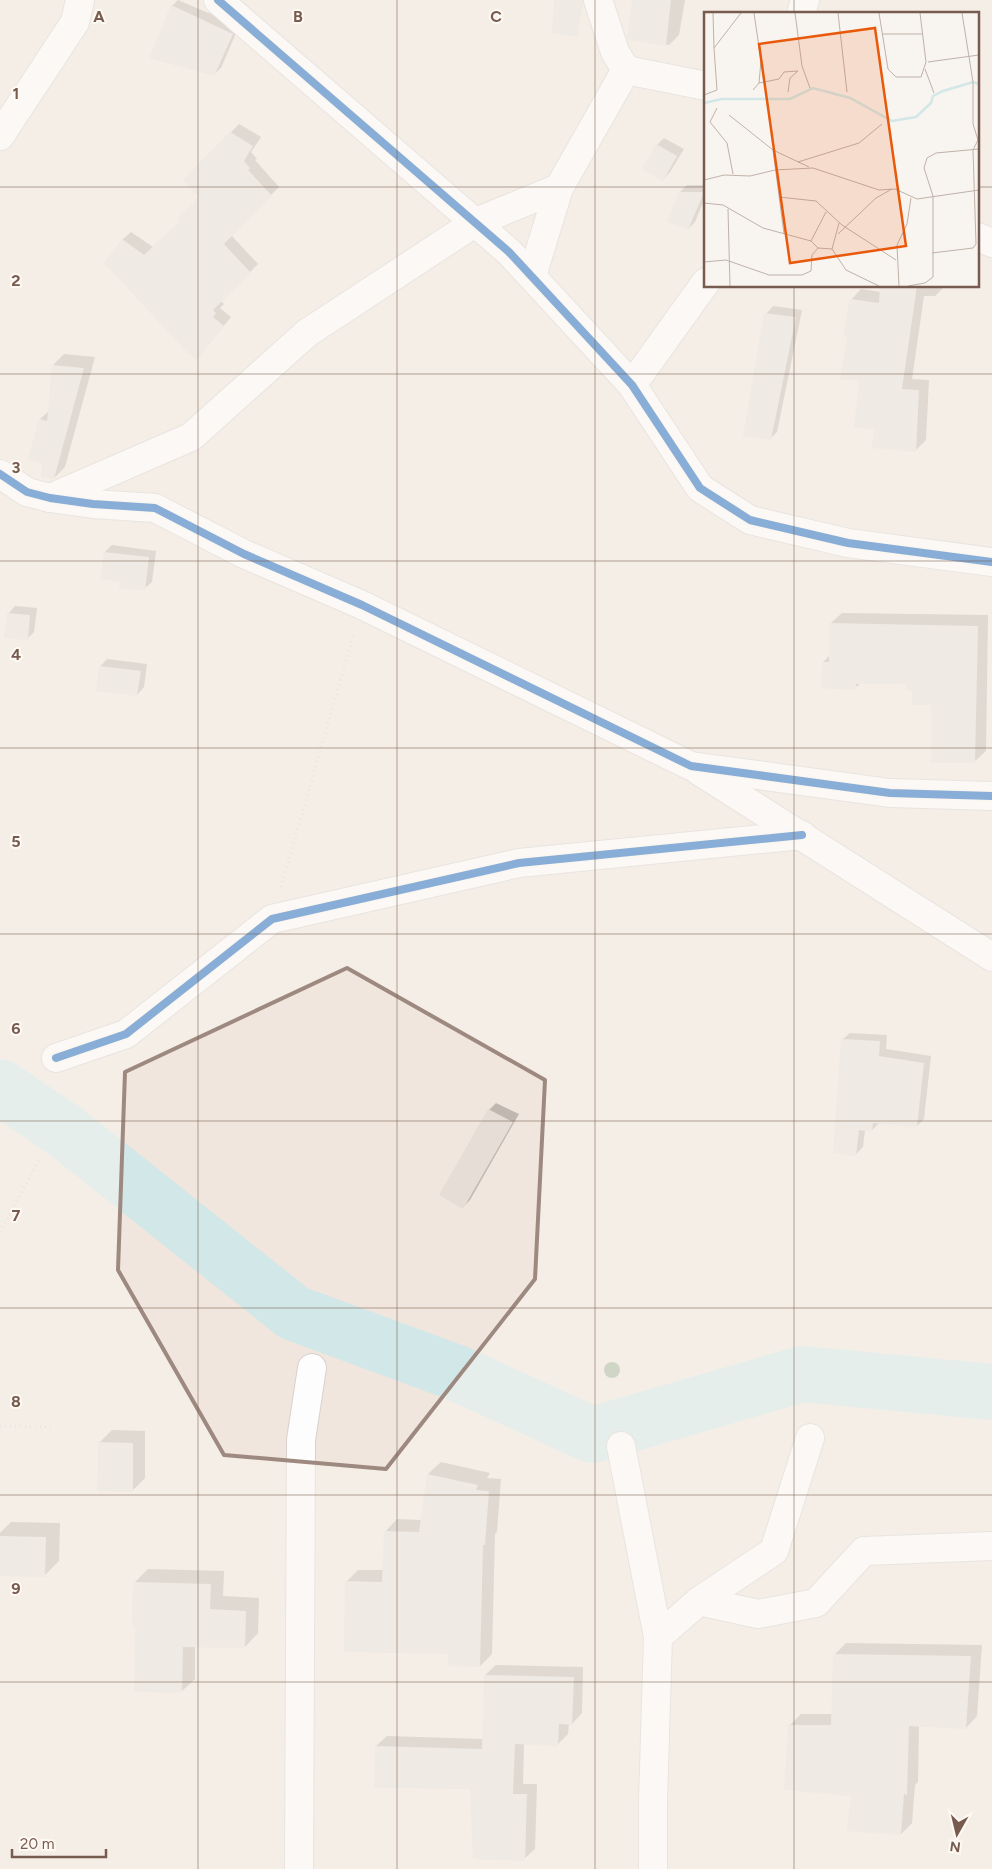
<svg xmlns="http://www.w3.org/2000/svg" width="992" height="1869" viewBox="0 0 992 1869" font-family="Figtree,sans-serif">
<rect width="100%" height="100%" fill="#f8f4ef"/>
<path fill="#f0e6dd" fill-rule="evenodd" d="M 0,0 L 992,0 L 992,1869 L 0,1869 ZM 706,14 L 978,14 L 978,286 L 706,286 Z"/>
<g fill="#0003">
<path d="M 178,0 L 239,26 L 221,68 L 213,75 L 172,6 Z"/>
<path d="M 633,0 L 685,0 L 679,35 L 669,45 L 629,38 Z"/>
<path d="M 239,124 L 261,137 L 251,152 L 257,159 L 255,160 L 279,187 L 231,235 L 258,264 L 221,301 L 224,304 L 220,308 L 231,317 L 197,358 L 122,240 L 131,232 L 153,247 L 182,221 L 201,196 L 185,180 Z"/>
<path d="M 664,138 L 684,149 L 670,172 L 663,180 L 657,145 Z"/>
<path d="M 687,185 L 706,185 L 706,195 L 695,222 L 688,229 L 680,192 Z"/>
<path d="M 881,286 L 945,286 L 935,296 L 924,296 L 912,379 L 929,380 L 926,440 L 915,451 L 875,428 L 848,336 L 851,300 L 861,289 L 881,292 Z"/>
<path d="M 773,306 L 802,310 L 777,432 L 770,439 L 766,314 Z"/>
<path d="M 64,354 L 95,357 L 65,467 L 54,478 L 44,462 L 40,419 L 49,411 L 53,365 Z"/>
<path d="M 112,545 L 156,551 L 152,582 L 144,589 L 121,581 L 105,552 Z"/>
<path d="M 15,606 L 37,608 L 34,632 L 27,639 L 8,614 Z"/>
<path d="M 842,613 L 988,615 L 986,751 L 974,762 L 933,704 L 908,683 L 861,683 L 855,688 L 823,662 L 830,655 L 830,624 Z"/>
<path d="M 107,659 L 147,664 L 144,687 L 137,695 L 100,667 Z"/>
<path d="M 850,1033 L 887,1035 L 886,1049 L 931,1056 L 924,1119 L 917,1126 L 879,1123 L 872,1130 L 865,1130 L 863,1147 L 856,1154 L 842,1040 Z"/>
<path d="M 496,1103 L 519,1114 L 470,1200 L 463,1207 L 489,1110 Z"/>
<path d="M 112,1430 L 145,1431 L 145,1478 L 132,1491 L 100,1442 Z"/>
<path d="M 441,1462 L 490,1473 L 487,1478 L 501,1479 L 497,1532 L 495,1534 L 492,1654 L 480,1666 L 449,1652 L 346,1582 L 358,1570 L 384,1570 L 385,1532 L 397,1519 L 422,1520 L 428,1474 Z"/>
<path d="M 11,1522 L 60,1523 L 59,1561 L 44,1576 L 0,1575 L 0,1533 Z"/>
<path d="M 148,1569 L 224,1571 L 223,1596 L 259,1598 L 258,1633 L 245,1647 L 195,1646 L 195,1679 L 181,1692 L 137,1625 L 134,1583 Z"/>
<path d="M 846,1643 L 982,1645 L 977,1716 L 966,1728 L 919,1726 L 918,1782 L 915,1785 L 912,1823 L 901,1834 L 852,1795 L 790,1725 L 801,1714 L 832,1714 L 834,1655 Z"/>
<path d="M 496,1665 L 583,1667 L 582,1713 L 572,1724 L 569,1723 L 568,1734 L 558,1744 L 524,1743 L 523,1784 L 537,1784 L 535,1849 L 524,1859 L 471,1787 L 376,1746 L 387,1736 L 483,1739 L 485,1675 Z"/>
</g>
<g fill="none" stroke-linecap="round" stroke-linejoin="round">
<path stroke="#d1e7e8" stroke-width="56" d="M 0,1087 L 65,1131 L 294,1313 L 457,1373 L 592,1435 L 802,1374 L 992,1392"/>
</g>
<g fill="#e5ddd6">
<path d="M 554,0 L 583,0 L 578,37 L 552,33 Z"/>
<path d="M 632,0 L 671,0 L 666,46 L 627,39 Z"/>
<path d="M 171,5 L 233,34 L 214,76 L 149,58 Z"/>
<path d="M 230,132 L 253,146 L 244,161 L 250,168 L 248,170 L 272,196 L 224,244 L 251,273 L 213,310 L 216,313 L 213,317 L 224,326 L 197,360 L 186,351 L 104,263 L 122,239 L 144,255 L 180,221 L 177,218 L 199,197 L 183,180 Z"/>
<path d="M 656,144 L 677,156 L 663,181 L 642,169 Z"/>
<path d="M 679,192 L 704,192 L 688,230 L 667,222 Z"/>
<path d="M 880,286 L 917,286 L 902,389 L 919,390 L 916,452 L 872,448 L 874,429 L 854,428 L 859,381 L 840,379 L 847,337 L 843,336 L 850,299 L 879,303 Z"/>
<path d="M 764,313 L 796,317 L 771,440 L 743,436 Z"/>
<path d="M 52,365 L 84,368 L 54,479 L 41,477 L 42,463 L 28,459 L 39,419 L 47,421 Z"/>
<path d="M 104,552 L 149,557 L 145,591 L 119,588 L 120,582 L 100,579 Z"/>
<path d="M 7,613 L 30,615 L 28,640 L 4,638 Z"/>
<path d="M 829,623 L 978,626 L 975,763 L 931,763 L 931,705 L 912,705 L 912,690 L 906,690 L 906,684 L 856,684 L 856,690 L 821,688 L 822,662 L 829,662 Z"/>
<path d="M 99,666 L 141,671 L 137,696 L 96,691 Z"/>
<path d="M 841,1039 L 880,1041 L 879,1056 L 924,1063 L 917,1127 L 873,1123 L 872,1132 L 859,1130 L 856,1156 L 833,1153 Z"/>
<path d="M 488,1109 L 513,1122 L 463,1209 L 439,1195 Z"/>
<path d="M 98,1442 L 133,1443 L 133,1492 L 97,1491 Z"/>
<path d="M 427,1474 L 478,1485 L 476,1490 L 489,1491 L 485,1545 L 483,1545 L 480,1667 L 448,1666 L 448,1654 L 344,1652 L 345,1581 L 382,1582 L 384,1531 L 419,1532 Z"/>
<path d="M 0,1536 L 46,1537 L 45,1577 L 0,1576 Z"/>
<path d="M 133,1582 L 211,1584 L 210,1609 L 246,1611 L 245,1648 L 183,1647 L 182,1693 L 134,1692 L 135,1626 L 132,1626 Z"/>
<path d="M 833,1654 L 971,1656 L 966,1729 L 909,1726 L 907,1795 L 904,1794 L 901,1835 L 847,1831 L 851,1796 L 784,1790 L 788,1725 L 831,1725 Z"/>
<path d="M 484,1675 L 574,1677 L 572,1725 L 559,1724 L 558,1746 L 515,1744 L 513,1794 L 527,1794 L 525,1861 L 473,1859 L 470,1789 L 374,1788 L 375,1746 L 482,1749 Z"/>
</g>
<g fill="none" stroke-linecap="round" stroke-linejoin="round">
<defs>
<g id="minor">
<path d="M 218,0 L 509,252 L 632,385 L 700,488 L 750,520 L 848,543 L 992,562"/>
<path d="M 598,0 L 615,52 L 626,70 L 706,86"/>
<path d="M 801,14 L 805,0"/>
<path d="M 0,136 L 75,22 L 80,0"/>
<path d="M 978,237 L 992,243"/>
<path d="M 532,276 L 559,188 L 626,70"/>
<path d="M 632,385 L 706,282"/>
<path d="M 0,474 L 27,492 L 50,498 L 93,504 L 155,508 L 244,554 L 362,605 L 691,766 L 890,793 L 992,796"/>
<path d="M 50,498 L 191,437 L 307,333 L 476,222 L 559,188"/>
<path d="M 699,771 L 992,957"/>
<path d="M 56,1058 L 126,1034 L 272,919 L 519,863 L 802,835"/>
<path d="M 621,1446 L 658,1637 L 653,1802 L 653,1869"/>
<path d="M 699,1601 L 758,1614 L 816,1603 L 864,1551 L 992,1546"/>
<path d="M 658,1637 L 699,1601 L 774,1551 L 810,1438"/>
<path d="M 299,1869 L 301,1440 L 312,1368"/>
</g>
</defs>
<use href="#minor" stroke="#d8d1cd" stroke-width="30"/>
<g stroke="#dad3d0" stroke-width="3" stroke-dasharray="1 4" stroke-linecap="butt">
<path d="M 281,887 L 354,633"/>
<path d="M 0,1232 L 39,1160"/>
<path d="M 0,1426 L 51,1427"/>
</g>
<use href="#minor" stroke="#fefdfd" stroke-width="28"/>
<defs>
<g id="cycleway">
<path d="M 218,0 L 509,252 L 632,385 L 700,488 L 750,520 L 848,543 L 992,562"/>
<path d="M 0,474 L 27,492 L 50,498 L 93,504 L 155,508 L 244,554 L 362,605 L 691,766 L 890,793 L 992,796"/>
<path d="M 56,1058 L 126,1034 L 272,919 L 519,863 L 802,835"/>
</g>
</defs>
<use href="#cycleway" stroke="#fef9f2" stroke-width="11"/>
<use href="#cycleway" stroke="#0057b8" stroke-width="8"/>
</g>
<circle fill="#a1b293" cx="612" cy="1370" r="8"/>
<path d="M0 0H992V1869H0ZM 347,968 L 545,1080 L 535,1279 L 386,1469 L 224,1455 L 118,1270 L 125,1072 Z" fill="#f8f4ef" fill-opacity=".55" fill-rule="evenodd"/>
<path fill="none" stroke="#9d897f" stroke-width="4" stroke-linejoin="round" d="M 347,968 L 545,1080 L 535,1279 L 386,1469 L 224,1455 L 118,1270 L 125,1072 Z"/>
<path fill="none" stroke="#775b4f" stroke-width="1" stroke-opacity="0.55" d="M 198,0 L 198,1869M 397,0 L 397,1869M 595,0 L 595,1869M 794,0 L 794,14M 0,187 L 706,187M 978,187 L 992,187M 794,286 L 794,1869M 0,374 L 992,374M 0,561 L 992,561M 0,748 L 992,748M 0,934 L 992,934M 0,1121 L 992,1121M 0,1308 L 992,1308M 0,1495 L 992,1495M 0,1682 L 992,1682"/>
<g transform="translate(704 12)">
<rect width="275" height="275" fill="#f8f4ef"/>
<path fill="none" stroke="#d1e7e8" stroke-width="2.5" d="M 0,91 L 18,87 L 86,87 L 109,76 L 146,86 L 188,109 L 212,105 L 227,91 L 229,84 L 239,79 L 269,70 L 275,72"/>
<path fill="none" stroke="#c0b2aa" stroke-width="1" d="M 9,1 L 10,36M 50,1 L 57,49 L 55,71M 91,1 L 98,54 L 106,76M 134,1 L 143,80M 175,1 L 184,57 L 192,65 L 217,65 L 222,50 L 216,1M 178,22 L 219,22M 224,50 L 275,43M 221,57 L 230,81M 49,78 L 55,71 L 75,67 L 80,60 L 94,59M 84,80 L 86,66 L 94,59M 0,83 L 13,78 L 10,36 L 37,1M 13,96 L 6,110 L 23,131 L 29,162M 25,103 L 69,138 L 80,222M 69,138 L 105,155M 94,150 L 155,131 L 178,112M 0,168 L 20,163 L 46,164 L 71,158 L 109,156 L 175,178 L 191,177 L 213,187 L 275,178M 75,185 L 112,189 L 138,213 L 192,248M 0,191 L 19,193 L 59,216 L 107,229 L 114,236 L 128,237 L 142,258 L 175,274M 24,197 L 26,274M 134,222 L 172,186 L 188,177M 107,229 L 122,200M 128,237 L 135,211M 228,241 L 269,236 L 272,232 L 269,138 L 274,128 L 269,112 L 269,70 L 258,1M 0,250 L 22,248 L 65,263 L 98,263 L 107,259 L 108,243 L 114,236M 195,274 L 193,233 L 203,212 L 207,186M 204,274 L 221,271 L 229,265 L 229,184 L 220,156 L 223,146 L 232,141 L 275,137"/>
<path fill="#e8590c" fill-opacity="0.15" stroke="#e8590c" stroke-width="2.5" d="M 171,16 L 202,234 L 86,251 L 55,32 Z"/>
<rect width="275" height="275" fill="none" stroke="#775b4f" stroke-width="2.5"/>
</g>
<g font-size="16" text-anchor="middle" font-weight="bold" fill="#775b4f" stroke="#fef9f2" stroke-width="4" stroke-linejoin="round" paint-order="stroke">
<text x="99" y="22">A</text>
<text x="298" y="22">B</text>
<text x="496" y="22">C</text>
<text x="16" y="99">1</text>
<text x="16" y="286">2</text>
<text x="16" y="473">3</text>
<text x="16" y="660">4</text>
<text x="16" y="847">5</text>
<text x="16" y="1034">6</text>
<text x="16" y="1221">7</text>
<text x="16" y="1407">8</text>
<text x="16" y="1594">9</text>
</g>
<g transform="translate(957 1834) rotate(188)" stroke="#fef9f2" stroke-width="4" paint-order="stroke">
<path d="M0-4L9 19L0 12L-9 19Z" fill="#775b4f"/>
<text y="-8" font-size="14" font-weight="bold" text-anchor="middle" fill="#775b4f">N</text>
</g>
<path d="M12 1849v8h94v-8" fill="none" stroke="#775b4f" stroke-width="2.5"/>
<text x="20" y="1849" font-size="15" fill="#775b4f" stroke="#fef9f2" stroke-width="4" paint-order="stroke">20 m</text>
</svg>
